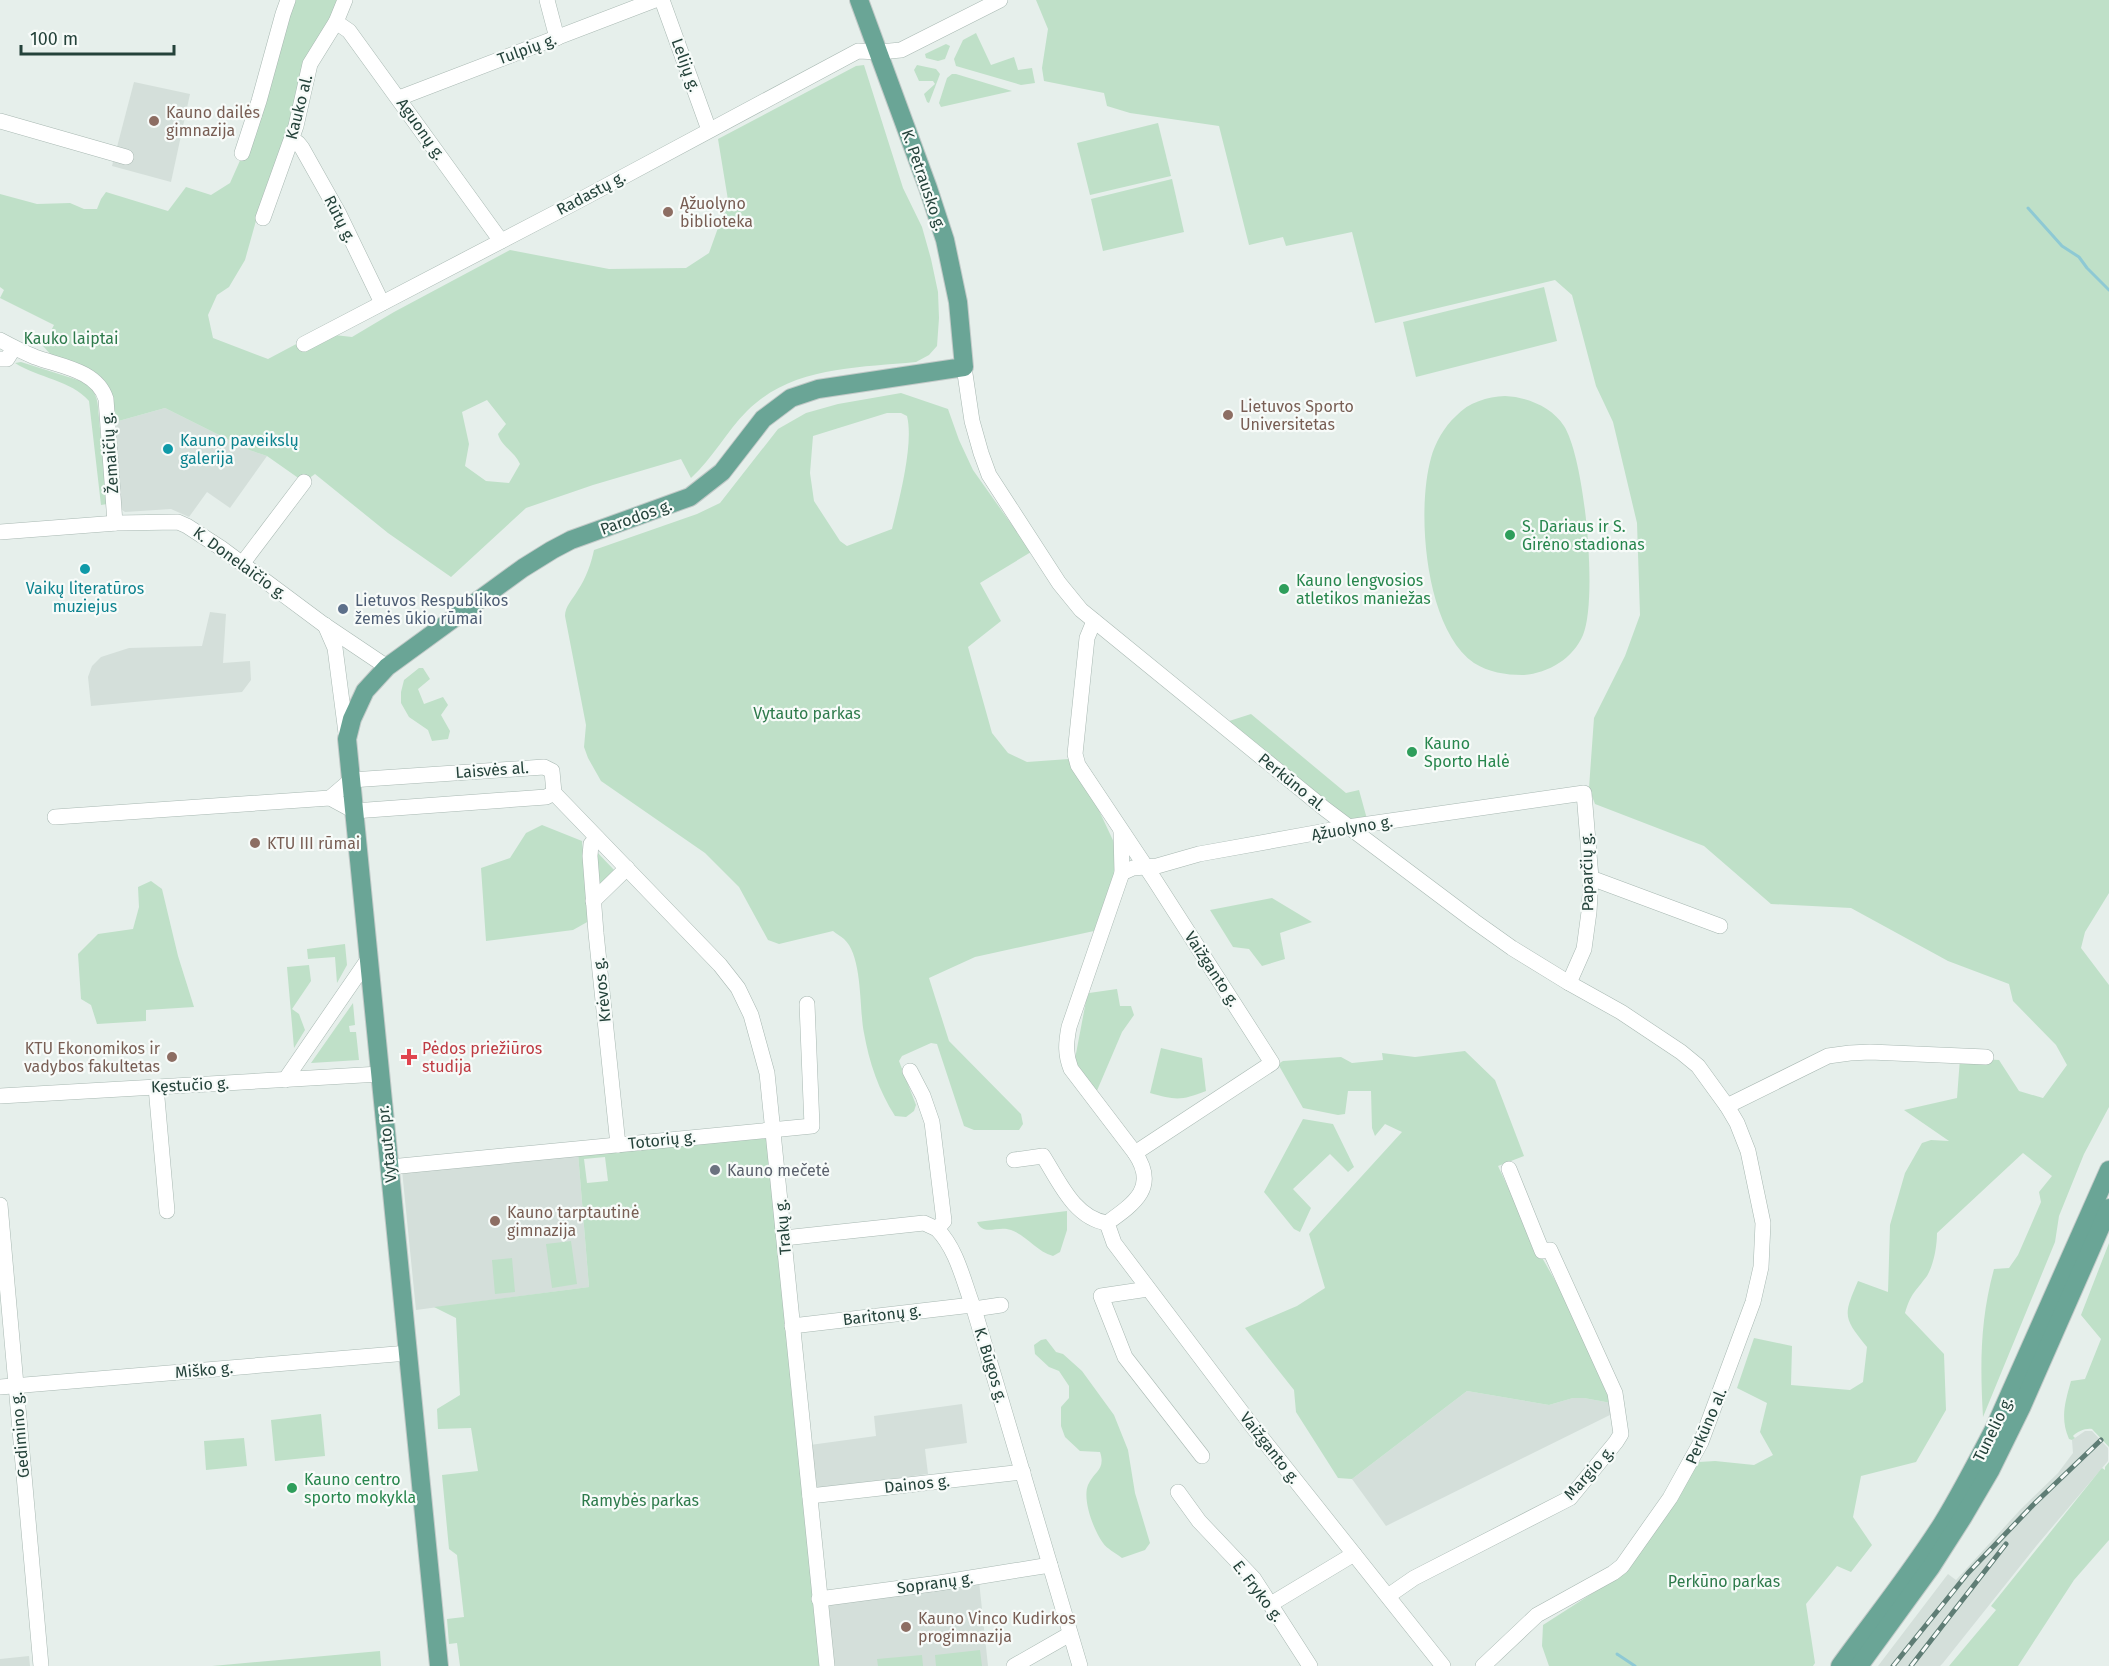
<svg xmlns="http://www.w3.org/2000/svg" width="2109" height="1666" viewBox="0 0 2109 1666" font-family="'Fira Sans',sans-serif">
<rect width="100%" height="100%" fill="#e6efeb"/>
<g fill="#d4dfda">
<path d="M 134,82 L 190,94 L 171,182 L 112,166 Z"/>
<path d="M 165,408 L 249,450 L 267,456 L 230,508 L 207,492 L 189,517 L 171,509 L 125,512 L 118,507 L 117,480 L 120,479 L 115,422 Z"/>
<path d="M 210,612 L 226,614 L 223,663 L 250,661 L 251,680 L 242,692 L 91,706 L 88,677 L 92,666 L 101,657 L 129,648 L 202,646 Z"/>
<path d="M 578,1153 L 589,1287 L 416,1310 L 402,1170 Z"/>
<path d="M 1467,1391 L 1549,1405 L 1573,1398 L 1584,1398 L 1611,1403 L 1612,1414 L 1386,1526 L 1352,1479 Z"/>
<path d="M 962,1404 L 967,1443 L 925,1449 L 928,1474 L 815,1489 L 810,1445 L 876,1436 L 874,1416 Z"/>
<path d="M 2085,1431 L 2092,1431 L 2108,1448 L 2108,1461 L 2037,1545 L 1943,1663 L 1940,1666 L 1878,1666 L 1948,1574 L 1956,1580 L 2020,1510 L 2058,1473 L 2073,1453 L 2072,1440 Z"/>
<path d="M 979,1581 L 988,1666 L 833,1666 L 827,1609 L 829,1604 Z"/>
<path d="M 29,1656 L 30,1666 L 0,1666 L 0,1659 Z"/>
</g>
<g fill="#bfe0c8" fill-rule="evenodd">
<path d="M 292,0 L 339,0 L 264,192 L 245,260 L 229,287 L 217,295 L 208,315 L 213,338 L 268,359 L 317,333 L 352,337 L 394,312 L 510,250 L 609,269 L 686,268 L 709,253 L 728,200 L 718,139 L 856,66 L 864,65 L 903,188 L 922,227 L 931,259 L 938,292 L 939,318 L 937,346 L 929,355 L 916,362 C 857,368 792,366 747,411 C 726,432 713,458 691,478 L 681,459 L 593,485 L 526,508 L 451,577 L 388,533 L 315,474 L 304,482 L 267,456 L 249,450 L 165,408 L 115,422 C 114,405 114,388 100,376 L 53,357 L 43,346 L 54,325 L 0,298 L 4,290 L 0,287 L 0,194 L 37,204 L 70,203 L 84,209 L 97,209 L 101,199 L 106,192 L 168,211 L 186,187 L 211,195 L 230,183 L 255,127 ZM 487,400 L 506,424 L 498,434 C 501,446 515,452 520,464 L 509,483 L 486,481 L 465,466 L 469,444 L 462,412 Z"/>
<path d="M 1036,0 L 2109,0 L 2109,893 L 2085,932 L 2081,948 L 2109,985 L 2109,1107 L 2084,1154 L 2059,1216 L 2055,1242 L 1983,1417 C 1980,1365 1980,1320 1994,1269 L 2009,1268 L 2018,1255 L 2041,1202 L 2039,1192 L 2052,1176 L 2023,1153 L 1937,1233 C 1937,1246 1934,1264 1927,1276 C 1915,1292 1911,1293 1905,1313 L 1944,1354 L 1946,1410 L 1916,1462 L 1861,1476 L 1853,1517 L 1872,1545 L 1851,1572 L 1837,1566 L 1806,1604 L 1815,1663 L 1813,1666 L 1549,1666 L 1542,1646 L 1543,1625 L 1624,1573 L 1699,1462 L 1715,1461 L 1754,1465 L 1773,1455 L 1760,1432 L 1767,1403 L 1737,1388 L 1754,1338 L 1792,1346 L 1791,1385 L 1850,1390 L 1863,1382 L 1867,1347 C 1843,1317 1843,1316 1858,1281 L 1888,1292 L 1890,1225 L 1905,1173 L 1922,1143 L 1931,1140 L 1949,1141 L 1904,1110 L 1957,1098 L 1960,1058 L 1999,1060 L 2019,1091 L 2043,1098 L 2067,1065 L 2056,1045 L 2013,1001 L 2009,984 L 1948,961 L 1851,908 L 1771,904 L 1704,846 L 1595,804 L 1589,788 L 1594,718 L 1625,656 L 1640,615 L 1637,523 L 1613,422 L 1596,386 L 1572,295 L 1555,280 L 1375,323 L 1352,232 L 1286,246 L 1283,237 L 1249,245 L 1219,126 L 1130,113 L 1107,106 L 1104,93 L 1044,81 L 1042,68 L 1048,29 Z"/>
<path d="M 976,33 L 991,65 L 1014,57 L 1018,70 L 1032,68 L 1035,83 L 1021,85 L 956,66 L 954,59 L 963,40 Z"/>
<path d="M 946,44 L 950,46 L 945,59 L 938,61 L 926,58 L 925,54 Z"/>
<path d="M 917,65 L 936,69 L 940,74 L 929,103 L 927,102 L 924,94 L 935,84 L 933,81 L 919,81 L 914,70 Z"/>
<path d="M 952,74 L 956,74 L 1012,91 L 941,107 L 939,103 L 947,78 Z"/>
<path d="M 1158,123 L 1171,176 L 1090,195 L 1077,143 Z"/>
<path d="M 1172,179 L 1184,232 L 1103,251 L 1091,199 Z"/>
<path d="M 1544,287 L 1557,341 L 1416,377 L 1403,322 Z"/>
<path d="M 21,362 L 81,381 C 92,387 97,394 98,407 L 107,504 L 101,505 L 89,401 C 71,380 38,378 15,363 Z"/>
<path d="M 901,393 L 948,409 L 959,440 L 973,470 L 1031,552 L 980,583 L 1001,621 L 968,647 L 992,733 L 1008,753 L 1027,762 L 1069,759 L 1088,787 L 1118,851 L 1114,873 L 1094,931 L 975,957 L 929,978 L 949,1041 L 1021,1114 L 1023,1124 L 1019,1130 L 974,1130 L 964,1126 L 937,1044 L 931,1043 L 902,1056 L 899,1061 L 916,1105 L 914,1111 L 906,1117 L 895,1116 C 879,1091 869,1062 864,1033 C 859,1009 863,956 844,939 C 841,936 836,934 833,931 L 779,944 L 768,940 L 739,887 L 705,853 L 601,781 L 588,758 L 584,747 L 586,725 L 565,616 C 565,606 573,599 578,590 C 586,578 591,564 594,550 L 697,514 L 720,503 L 778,429 L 806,413 L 838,404 ZM 887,413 L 901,413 L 907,416 C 914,444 899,500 892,529 L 847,546 L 840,541 L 814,501 L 810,473 L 813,436 Z"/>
<path d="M 1505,396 C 1527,397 1552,407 1564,426 C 1585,459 1598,599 1583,635 C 1573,659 1547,674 1522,675 C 1506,675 1488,672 1474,663 C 1425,629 1416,511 1431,458 C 1435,443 1444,427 1456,416 C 1469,402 1487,397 1505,396 Z"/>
<path d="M 419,668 L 423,668 L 430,679 L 418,689 L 424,704 L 443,697 L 448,705 L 441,715 L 450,731 L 448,739 L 432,741 L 428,730 L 409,717 L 401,703 L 401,692 L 404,680 Z"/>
<path d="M 1251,714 L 1346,793 L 1359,790 L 1367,819 L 1349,824 L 1226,722 Z"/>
<path d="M 542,825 L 582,841 L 589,921 L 573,930 L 486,941 L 481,868 L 510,858 L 526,833 Z"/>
<path d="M 596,851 L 616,872 L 599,888 Z"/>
<path d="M 151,881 L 162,889 L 178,956 L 194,1007 L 146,1010 L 146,1021 L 97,1024 L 91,1005 L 81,999 L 78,954 L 98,934 L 133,929 L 139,907 L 138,887 Z"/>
<path d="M 1272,898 L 1312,922 L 1280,933 L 1285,959 L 1262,966 L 1249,949 L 1233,947 L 1210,910 Z"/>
<path d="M 345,944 L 347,965 L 337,983 L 335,957 L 308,959 L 307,949 Z"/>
<path d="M 309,965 L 311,981 L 292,1009 L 299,1014 L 305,1030 L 294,1048 L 287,967 Z"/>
<path d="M 1117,989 L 1120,1006 L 1131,1006 L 1134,1015 L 1122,1032 L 1096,1093 L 1074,1064 L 1086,1001 L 1089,993 Z"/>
<path d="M 353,1003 L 355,1025 L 349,1026 L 350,1032 L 356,1032 L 359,1060 L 311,1063 Z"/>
<path d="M 1161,1048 L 1202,1058 L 1206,1091 C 1181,1101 1175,1100 1150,1093 Z"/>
<path d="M 1465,1051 L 1495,1080 L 1524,1156 L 1498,1166 L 1536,1247 L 1565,1298 L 1611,1403 L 1584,1398 L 1573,1398 L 1549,1405 L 1467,1391 L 1352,1479 L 1338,1478 L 1296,1412 L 1294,1390 L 1245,1328 L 1297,1306 L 1325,1288 L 1309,1234 L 1402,1132 L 1385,1124 L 1375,1136 L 1372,1128 L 1371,1091 L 1348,1091 L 1345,1114 L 1338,1115 L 1303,1108 L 1278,1064 L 1283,1061 L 1341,1057 L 1352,1063 L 1383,1060 L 1382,1053 L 1415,1057 Z"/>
<path d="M 1303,1119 L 1333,1124 L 1354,1167 L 1348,1172 L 1330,1154 L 1293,1189 L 1311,1208 L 1300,1232 L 1294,1229 L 1264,1192 Z"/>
<path d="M 764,1137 L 766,1139 L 773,1189 L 823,1666 L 460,1666 L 457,1643 L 449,1644 L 447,1619 L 464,1617 L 457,1555 L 449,1549 L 442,1475 L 478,1471 L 471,1428 L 438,1429 L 437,1409 L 460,1395 L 456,1318 L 434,1307 L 589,1287 L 578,1153 ZM 605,1157 L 608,1181 L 587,1183 L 584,1159 Z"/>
<path d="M 1067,1211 L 1067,1230 L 1060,1252 L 1053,1256 C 1036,1251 1027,1236 1011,1230 C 997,1225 984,1237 977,1222 Z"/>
<path d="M 571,1241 L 577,1284 L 552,1288 L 546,1244 Z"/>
<path d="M 2109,1243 L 2109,1447 L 2092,1429 C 2085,1428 2077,1432 2073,1436 L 2075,1438 L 2072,1440 L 2069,1439 C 2060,1419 2065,1402 2071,1381 L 2085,1379 L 2101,1339 L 2081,1315 Z"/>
<path d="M 512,1258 L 515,1292 L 495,1294 L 492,1260 Z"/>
<path d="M 1046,1339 L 1056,1352 L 1063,1354 L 1082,1371 L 1114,1415 L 1128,1450 L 1135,1493 L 1150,1543 L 1145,1550 L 1122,1558 C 1116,1553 1107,1549 1103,1543 C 1094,1531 1082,1500 1088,1485 C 1094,1471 1106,1470 1100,1452 L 1080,1451 L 1065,1437 L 1061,1426 L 1061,1407 L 1069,1398 L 1069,1386 L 1059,1371 L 1049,1367 L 1035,1354 L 1034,1345 L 1041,1340 Z"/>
<path d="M 321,1414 L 325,1456 L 275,1461 L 271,1420 Z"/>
<path d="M 244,1438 L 247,1466 L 206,1470 L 204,1441 Z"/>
<path d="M 2109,1462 L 2109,1540 L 2074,1580 L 2018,1666 L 1949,1666 L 1996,1610 L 1991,1606 L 2101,1469 L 2102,1468 L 2105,1470 L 2105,1467 Z"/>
<path d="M 980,1650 L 982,1666 L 936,1666 L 935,1655 Z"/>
<path d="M 380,1651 L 381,1666 L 212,1666 Z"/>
<path d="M 922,1655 L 923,1666 L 878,1666 L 877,1659 Z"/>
</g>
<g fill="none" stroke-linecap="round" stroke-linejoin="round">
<g stroke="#8ec9d4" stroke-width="3">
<path d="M 2028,208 L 2062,246 L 2079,257 L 2087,268 L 2109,290"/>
<path d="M 1617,1654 L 1635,1666"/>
</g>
<defs>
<g id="minor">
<path d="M 547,0 L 557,38"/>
<path d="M 662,0 L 709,130"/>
<path d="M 336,22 L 349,31 L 501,241"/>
<path d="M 399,98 L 655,0"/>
<path d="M 0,121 L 126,157"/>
<path d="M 292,140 L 298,143 L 302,148 L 339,214 L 382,303"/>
<path d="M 242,153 L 259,101 L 283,14 L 288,0"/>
<path d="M 263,218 L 296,126 L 310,64 L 336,22 L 345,0"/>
<path d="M 0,340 C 11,346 23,352 35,357 C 59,366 97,370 106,399 L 115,523"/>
<path d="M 304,344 L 578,201 L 858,51 L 879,52 L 901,50 L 1000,0"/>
<path d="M 0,359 L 7,359 L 14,348"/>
<path d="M 964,367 L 972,421 L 981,453 L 989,475 L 1059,583 L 1081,610 L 1325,809 L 1474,921 L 1512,948 L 1569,983 L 1621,1012 L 1681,1052 L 1698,1066 L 1727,1106 L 1737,1123 L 1748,1151 L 1763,1223 L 1761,1267 L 1753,1302 L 1701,1442 L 1670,1498 L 1622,1566 L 1613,1573 L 1537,1615 L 1483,1666"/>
<path d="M 0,532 L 117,523 L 178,522 L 187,526 L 221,548 L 323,624 L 387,667"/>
<path d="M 242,564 L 304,482"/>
<path d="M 1094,621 L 1087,638 L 1075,754 L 1078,765 L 1154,879 L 1272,1063 L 1135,1153 C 1158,1187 1135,1203 1107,1223 L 1114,1243 L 1253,1427 L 1443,1666"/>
<path d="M 325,625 L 335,648 L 346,733"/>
<path d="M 554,793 L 720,965 L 738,988 L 751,1015 L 767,1073 L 827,1666"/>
<path d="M 330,798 L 351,780 L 544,767 L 552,771 L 554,793"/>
<path d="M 55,817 L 330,798 L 354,811 L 546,797 L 554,793"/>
<path d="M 1121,832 L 1122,873 L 1069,1027 C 1066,1043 1065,1054 1071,1069 L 1135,1153"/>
<path d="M 597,838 L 591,844 L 590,856 L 596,933 L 618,1145"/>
<path d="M 1122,873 L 1133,868 L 1157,866 L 1199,854 L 1348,827 L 1584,793 L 1591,878 L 1589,912 L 1584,949 L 1569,983"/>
<path d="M 1591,878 L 1720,926"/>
<path d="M 593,901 L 627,868"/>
<path d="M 910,1071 L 923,1096 L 932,1122 L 944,1221 L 937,1229 C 958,1251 963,1281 974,1309 L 1080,1666"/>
<path d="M 285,1080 L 369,958"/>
<path d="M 156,1087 L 167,1211"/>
<path d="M 0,1096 L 380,1074"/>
<path d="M 1727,1106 L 1828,1056 L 1850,1053 L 1870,1052 L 1986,1057"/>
<path d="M 1014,1160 L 1043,1156 C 1059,1181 1074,1218 1107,1223"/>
<path d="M 390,1167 L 812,1126 L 807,1004"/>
<path d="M 0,1205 L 41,1666"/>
<path d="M 784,1238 L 924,1223 L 937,1229"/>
<path d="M 1148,1289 L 1101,1296 L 1125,1357 L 1202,1456"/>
<path d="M 974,1309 L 1001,1305"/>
<path d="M 792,1326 L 972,1305"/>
<path d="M 0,1387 L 408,1353"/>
<path d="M 1178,1492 L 1199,1521 L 1254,1579 L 1310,1666"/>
<path d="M 810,1496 L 1023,1472"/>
<path d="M 1388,1596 L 1414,1578 L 1570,1498 L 1616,1442 L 1621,1434 L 1615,1393 L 1550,1250 L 1542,1251 L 1509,1169"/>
<path d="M 819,1599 L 939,1583 L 1050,1565"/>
<path d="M 1271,1604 L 1354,1554"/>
<path d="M 1014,1666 L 1070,1634"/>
</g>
<g id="major">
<path d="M 439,1666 L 347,739 L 352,719 L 365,691 L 387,667 L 523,568 L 552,550 L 571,540 L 690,497 L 722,472 L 763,419 L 791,398 L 818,389 L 964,367 L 958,302 L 945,240 L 928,188 L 859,0"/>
<path d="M 1840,1666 C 1874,1619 1911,1573 1942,1524 C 1961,1493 1978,1460 1995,1427 L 2109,1170"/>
<path d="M 1859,1666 L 1931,1567 L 1963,1517 L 1990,1471 L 2022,1406 L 2109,1208"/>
</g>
</defs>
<use href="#minor" stroke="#a8b8b2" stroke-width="16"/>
<use href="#major" stroke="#c2cac8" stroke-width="20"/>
<use href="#minor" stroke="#fff" stroke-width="15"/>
<use href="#major" stroke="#6aa596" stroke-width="18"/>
<defs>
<g id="rail">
<path d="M 1893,1666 L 1968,1573 L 2033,1505 L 2101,1440"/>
<path d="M 1911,1666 L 2006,1544"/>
</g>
</defs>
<use href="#rail" stroke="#5f7d75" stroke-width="5"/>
<use href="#rail" stroke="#f7fbf9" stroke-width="3" stroke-dasharray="9" stroke-linecap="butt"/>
</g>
<g fill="#8d6e63" stroke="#f7fbf9" stroke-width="2">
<circle cx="154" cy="121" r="6"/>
<circle cx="668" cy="212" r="6"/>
<circle cx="1228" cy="415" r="6"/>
<circle cx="255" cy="843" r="6"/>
<circle cx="172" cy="1057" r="6"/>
<circle cx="495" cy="1221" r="6"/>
<circle cx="906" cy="1627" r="6"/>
</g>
<g fill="#0f9aa8" stroke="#f7fbf9" stroke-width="2">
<circle cx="168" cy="449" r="6"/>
<circle cx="85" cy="569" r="6"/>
</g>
<g fill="#2e9e5b" stroke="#f7fbf9" stroke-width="2">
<circle cx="1510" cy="535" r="6"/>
<circle cx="1284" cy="589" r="6"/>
<circle cx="1412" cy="752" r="6"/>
<circle cx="292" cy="1488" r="6"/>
</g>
<circle fill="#5c6f8a" stroke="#f7fbf9" stroke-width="2" cx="343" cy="609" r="6"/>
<path fill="#e0444e" stroke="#f7fbf9" stroke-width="2" d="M406 1048h6v6h6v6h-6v6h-6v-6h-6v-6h6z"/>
<circle fill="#6b7280" stroke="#f7fbf9" stroke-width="2" cx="715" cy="1170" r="6"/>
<g text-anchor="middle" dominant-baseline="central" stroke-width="4.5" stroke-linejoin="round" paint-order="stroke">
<g font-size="16" fill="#24423a" stroke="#f7fbf9">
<text transform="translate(527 49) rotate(-20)">Tulpių g.</text>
<text transform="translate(686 65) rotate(70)">Lelijų g.</text>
<text transform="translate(299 107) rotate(-76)">Kauko al.</text>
<text transform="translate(421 129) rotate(55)">Aguonų g.</text>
<text transform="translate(924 180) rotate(71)">K. Petrausko g.</text>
<text transform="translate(591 193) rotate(-28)">Radastų g.</text>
<text transform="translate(340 219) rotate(63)">Rūtų g.</text>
<text transform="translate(110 453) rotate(-94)">Žemaičių g.</text>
<text transform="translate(636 517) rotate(-20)">Parodos g.</text>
<text transform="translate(240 563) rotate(36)">K. Donelaičio g.</text>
<text transform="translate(492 770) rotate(-4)">Laisvės al.</text>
<text transform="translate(1292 782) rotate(39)">Perkūno al.</text>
<text transform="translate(1352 828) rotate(-10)">Ąžuolyno g.</text>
<text transform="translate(1587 872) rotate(-91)">Paparčių g.</text>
<text transform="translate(1212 969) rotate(57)">Vaižganto g.</text>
<text transform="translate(602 990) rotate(-96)">Krėvos g.</text>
<text transform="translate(190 1085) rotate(-3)">Kęstučio g.</text>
<text transform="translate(662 1140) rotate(-6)">Totorių g.</text>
<text transform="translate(387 1144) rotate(-96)">Vytauto pr.</text>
<text transform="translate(783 1227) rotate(-95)">Trakų g.</text>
<text transform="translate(882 1315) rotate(-7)">Baritonų g.</text>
<text transform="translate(991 1365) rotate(73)">K. Būgos g.</text>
<text transform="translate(204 1370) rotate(-5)">Miško g.</text>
<text transform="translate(1706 1426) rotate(-67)">Perkūno al.</text>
<text transform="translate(1993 1429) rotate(-64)">Tunelio g.</text>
<text transform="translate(20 1435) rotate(-95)">Gedimino g.</text>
<text transform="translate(1270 1448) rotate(52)">Vaižganto g.</text>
<text transform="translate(1589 1473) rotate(-48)">Margio g.</text>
<text transform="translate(917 1484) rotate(-6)">Dainos g.</text>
<text transform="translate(935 1583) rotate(-8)">Sopranų g.</text>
<text transform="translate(1258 1591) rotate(53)">E. Fryko g.</text>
</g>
<g font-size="16" fill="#785e54" stroke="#f7fbf9" text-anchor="start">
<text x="166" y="112">Kauno dailės<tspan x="166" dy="18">gimnazija</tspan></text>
<text x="680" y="203">Ąžuolyno<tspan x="680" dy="18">biblioteka</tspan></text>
<text x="1240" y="406">Lietuvos Sporto<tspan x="1240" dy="18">Universitetas</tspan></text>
<text x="267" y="843">KTU III rūmai</text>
<text x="160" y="1048" text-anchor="end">KTU Ekonomikos ir<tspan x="160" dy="18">vadybos fakultetas</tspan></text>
<text x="507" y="1212">Kauno tarptautinė<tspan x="507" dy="18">gimnazija</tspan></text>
<text x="918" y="1618">Kauno Vinco Kudirkos<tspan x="918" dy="18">progimnazija</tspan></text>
</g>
<g font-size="16" fill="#2d7a4b" stroke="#f7fbf9">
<text x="71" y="338">Kauko laiptai</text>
<text x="807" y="713">Vytauto parkas</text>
<text x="640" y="1500">Ramybės parkas</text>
<text x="1724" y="1581">Perkūno parkas</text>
</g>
<g font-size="16" fill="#0d838f" stroke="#f7fbf9" text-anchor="start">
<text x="180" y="440">Kauno paveikslų<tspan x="180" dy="18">galerija</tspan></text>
<text x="85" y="588" text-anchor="middle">Vaikų literatūros<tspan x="85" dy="18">muziejus</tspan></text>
</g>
<g font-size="16" fill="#27864d" stroke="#f7fbf9" text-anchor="start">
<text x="1522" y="526">S. Dariaus ir S.<tspan x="1522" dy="18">Girėno stadionas</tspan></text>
<text x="1296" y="580">Kauno lengvosios<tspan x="1296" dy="18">atletikos maniežas</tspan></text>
<text x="1424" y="743">Kauno<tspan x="1424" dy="18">Sporto Halė</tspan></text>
<text x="304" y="1479">Kauno centro<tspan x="304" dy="18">sporto mokykla</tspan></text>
</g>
<g font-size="16" fill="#4e5e75" stroke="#f7fbf9" text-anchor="start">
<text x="355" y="600">Lietuvos Respublikos<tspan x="355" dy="18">žemės ūkio rūmai</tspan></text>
</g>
<g font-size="16" fill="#be3a42" stroke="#f7fbf9" text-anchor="start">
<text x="422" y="1048">Pėdos priežiūros<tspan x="422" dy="18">studija</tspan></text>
</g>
<g font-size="16" fill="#5b616d" stroke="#f7fbf9" text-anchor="start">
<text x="727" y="1170">Kauno mečetė</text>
</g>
</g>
<path d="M21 45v9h153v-9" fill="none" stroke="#24423a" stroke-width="3"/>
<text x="30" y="45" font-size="18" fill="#24423a" stroke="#f7fbf9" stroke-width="4.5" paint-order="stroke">100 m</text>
</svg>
